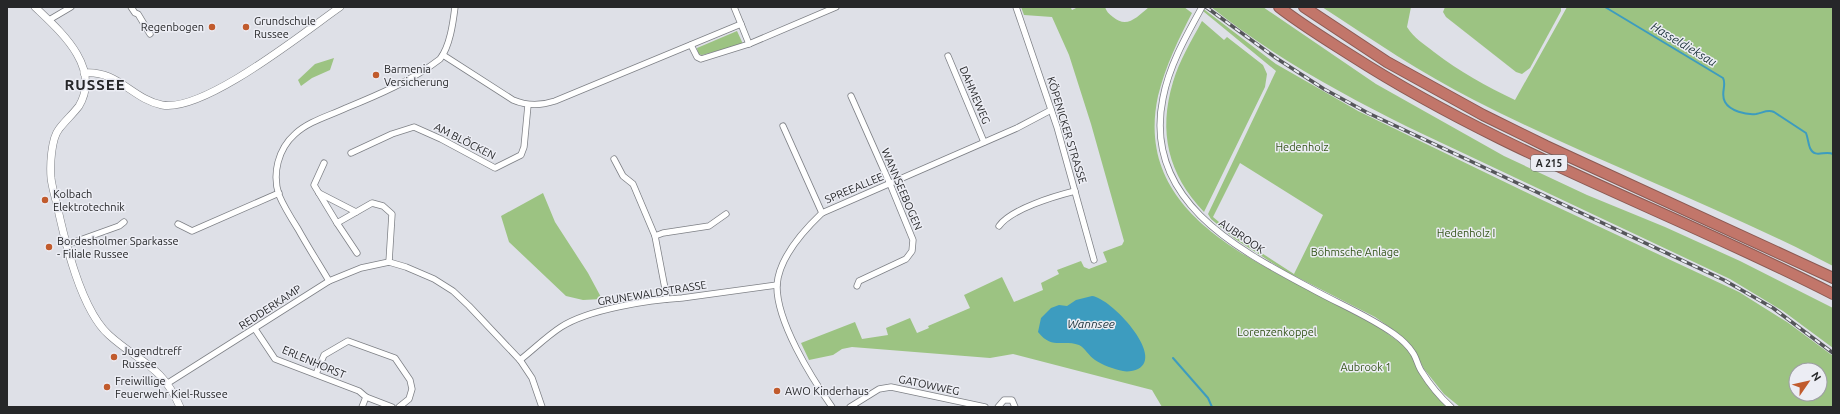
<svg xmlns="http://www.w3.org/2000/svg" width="1840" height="414" viewBox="0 0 1840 414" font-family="Ubuntu,sans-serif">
<rect width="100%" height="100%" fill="#dee0e7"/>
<g fill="#9cc382" fill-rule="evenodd">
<path d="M 1021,7 L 1071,8 L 1072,10 L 1078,7 L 1105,7 C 1106,11 1109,14 1113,17 C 1127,29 1137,17 1149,7 L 1184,7 L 1192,13 C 1179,38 1165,67 1158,96 C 1137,194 1217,242 1291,281 C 1320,296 1349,311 1377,326 L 1402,344 L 1412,355 L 1419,371 L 1446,407 L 1162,407 L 1152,390 L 1013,354 L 990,358 L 852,347 L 842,349 L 833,355 L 809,360 L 801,343 L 855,322 L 862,339 L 888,335 L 886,328 L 910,318 L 917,333 L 929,328 L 928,326 L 970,308 L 964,295 L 1002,277 L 1014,302 L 1043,290 L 1041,283 L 1059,274 L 1057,270 L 1081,261 L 1084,267 L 1089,269 L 1107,262 L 1103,252 L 1122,245 L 1124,241 L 1091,124 L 1069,55 L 1052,17 L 1024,15 Z"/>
<path d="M 1198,7 L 1201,7 L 1276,64 L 1358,111 L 1538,198 L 1739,292 L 1787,322 L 1833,356 L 1833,407 L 1460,407 L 1444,394 L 1424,369 L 1415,352 L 1395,331 L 1375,317 L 1285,271 L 1235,239 L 1211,219 L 1208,214 L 1276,71 ZM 1240,163 L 1323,215 L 1294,274 L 1237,237 L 1213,217 ZM 1796,370 L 1820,370 L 1820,394 L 1796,394 Z"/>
<path d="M 1211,7 L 1263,7 L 1376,84 L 1504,156 L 1587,195 L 1665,227 L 1740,261 L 1833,308 L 1833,348 L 1783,311 L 1730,279 L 1410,128 C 1340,93 1272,56 1211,7 Z"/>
<path d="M 1322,7 L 1411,7 L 1407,27 C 1414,38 1424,44 1434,52 C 1460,72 1486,86 1515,100 L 1567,7 L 1833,7 L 1833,266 C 1716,205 1592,160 1474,100 C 1421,73 1371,39 1322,7 Z"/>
<path d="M 1445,7 L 1561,7 L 1561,11 L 1530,68 L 1522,74 L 1516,72 L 1446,17 L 1443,12 Z"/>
<path d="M 1202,21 L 1224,40 L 1227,37 L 1263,65 L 1267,74 L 1265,87 L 1204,212 C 1168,174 1158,132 1173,82 C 1179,61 1192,40 1202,21 Z"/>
<path d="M 737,31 L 743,44 L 702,55 L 698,54 L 697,48 Z"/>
<path d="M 334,58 L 330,70 L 312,78 L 301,86 L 298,80 L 315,64 Z"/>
<path d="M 543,193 L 555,222 L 588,273 L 602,299 L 583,300 L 566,296 L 509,242 L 501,216 Z"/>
</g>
<path fill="#3d9cbf" d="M 1092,296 C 1111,298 1165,356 1138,369 C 1134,371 1127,372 1123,371 C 1114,369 1102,365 1095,360 C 1089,356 1085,348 1079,345 C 1062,339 1052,350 1038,332 L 1041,318 L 1051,308 L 1059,305 L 1067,306 L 1076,300 Z"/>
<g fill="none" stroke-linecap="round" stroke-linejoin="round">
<g stroke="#3d9cbf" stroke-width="2">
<path d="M 1605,7 L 1723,78 C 1727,85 1720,94 1725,102 C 1730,111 1746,115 1756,114 C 1763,113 1767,109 1774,112 L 1806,133 C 1808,138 1808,143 1810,148 C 1815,159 1825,150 1833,154"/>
<path d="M 1173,358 L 1208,398 L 1212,407"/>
</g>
<defs>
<g id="minor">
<path d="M 131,7 L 135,13 L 138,14 L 150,34"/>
<path d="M 734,7 L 741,24"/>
<path d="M 1016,7 L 1057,127 L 1094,260"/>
<path d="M 1202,7 C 1186,36 1169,66 1163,98 C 1142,200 1237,249 1312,289 C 1339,304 1369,316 1394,334 C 1401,339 1408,345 1413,353 C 1417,359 1418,367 1422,372 C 1430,385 1440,397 1451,407"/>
<path d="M 49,20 L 71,7"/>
<path d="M 691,45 L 697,57 L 701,59 L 749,44"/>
<path d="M 443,55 L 513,100 C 527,106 540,106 555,101 L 741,24 L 749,44 L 836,7"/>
<path d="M 948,56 L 984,142"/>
<path d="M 851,96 L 890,184 L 913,240 L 912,251 L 906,259 L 859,281 L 857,286"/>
<path d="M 783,126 L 822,213"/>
<path d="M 351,153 L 392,134 L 414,127 L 441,139 L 495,168 L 521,155 L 524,147 L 528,105"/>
<path d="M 614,159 L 623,176 L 633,184 L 655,236 L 667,299"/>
<path d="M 324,163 L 314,185 L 337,223 L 372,203 L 383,206 L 392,214 L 389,262"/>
<path d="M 319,193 L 356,212"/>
<path d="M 337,223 L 357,253"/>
<path d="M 178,224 L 192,231 L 279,193"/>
<path d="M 999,226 C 1011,209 1055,196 1075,191"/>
<path d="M 655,236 L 663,233 L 709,226 L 726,214"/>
<path d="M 66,245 L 119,226 L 124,222"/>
<path d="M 329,281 C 319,264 308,247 298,229 C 291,218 284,207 279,195 C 272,174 278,149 295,134 C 309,121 329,116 346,108 C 378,95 413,80 440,59 C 450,46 453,23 455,7"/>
<path d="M 255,329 L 275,359 L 359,391 L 366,397 L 362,407"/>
<path d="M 520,360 C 534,349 547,336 561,327 C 589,309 649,300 682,298 L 777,285"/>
<path d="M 316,374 L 324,355 L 348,341 L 395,358 L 410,380 L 412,389 L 409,399 L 399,407"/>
<path d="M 168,383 L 329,281 L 361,268 L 389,262 L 406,267 L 434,279 L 453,291 L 469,306 L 520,360 L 532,378 L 542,407"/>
<path d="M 366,397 L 392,407"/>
<path d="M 832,407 C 811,377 776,321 777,285 C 779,257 803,231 822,213 L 1017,128 L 1051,110"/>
<path d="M 850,407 L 879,389 L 891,387 L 985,407"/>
<path d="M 998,407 L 1004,400 L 1012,400 L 1015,407"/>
</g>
<g id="tertiary">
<path d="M 35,7 C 60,31 102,67 79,106 C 73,114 65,121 59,129 C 51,139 50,166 51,178 C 52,187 55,196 57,205 C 65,242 81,310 109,335 C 140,363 162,365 180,407"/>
<path d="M 84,73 C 118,70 132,99 162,105 C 204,113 304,32 340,7"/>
</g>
<g id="motorway">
<path d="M 1279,7 C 1302,25 1327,40 1352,56 C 1505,154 1673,212 1833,294"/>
<path d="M 1304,7 L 1387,62 L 1483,115 L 1546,146 L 1833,278"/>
</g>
</defs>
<use href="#minor" stroke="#7e8086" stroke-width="7"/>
<use href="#tertiary" stroke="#7e8086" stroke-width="8"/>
<use href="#motorway" stroke="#8b5a53" stroke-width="12"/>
<use href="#minor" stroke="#fff" stroke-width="5.5"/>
<use href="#tertiary" stroke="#fff" stroke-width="7"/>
<use href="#motorway" stroke="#c2766a" stroke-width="10"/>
<defs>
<path id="rail" d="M 1206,7 L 1276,58 L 1324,89 L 1368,113 L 1724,280 L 1773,308 L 1833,353"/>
</defs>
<use href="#rail" stroke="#55565a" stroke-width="3.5"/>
<use href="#rail" stroke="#ecedf4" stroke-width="2" stroke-dasharray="6" stroke-linecap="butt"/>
</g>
<g fill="#c15b2d" stroke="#ecedf4" stroke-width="1.5">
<circle cx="212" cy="27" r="4"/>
<circle cx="246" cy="27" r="4"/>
<circle cx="376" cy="75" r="4"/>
<circle cx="45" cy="200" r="4"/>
<circle cx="49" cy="247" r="4"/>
<circle cx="114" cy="357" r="4"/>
<circle cx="107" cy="387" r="4"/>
<circle cx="777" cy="391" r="4"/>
</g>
<g text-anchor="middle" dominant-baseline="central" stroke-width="3" stroke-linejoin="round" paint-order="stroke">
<rect fill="#ecedf4" stroke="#616266" stroke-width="1" x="1531" y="155" width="36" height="16" rx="3"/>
<g font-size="10" font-weight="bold" fill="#262729">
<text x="1549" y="163">A 215</text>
</g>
<g font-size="11" fill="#262729" stroke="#ecedf4" text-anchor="start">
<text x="254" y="21">Grundschule<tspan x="254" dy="13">Russee</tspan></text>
<text x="204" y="27" text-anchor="end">Regenbogen</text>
<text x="384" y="69">Barmenia<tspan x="384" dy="13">Versicherung</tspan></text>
<text x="53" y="194">Kolbach<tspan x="53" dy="13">Elektrotechnik</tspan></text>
<text x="57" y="241">Bordesholmer Sparkasse<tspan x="57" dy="13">- Filiale Russee</tspan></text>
<text x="122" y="351">Jugendtreff<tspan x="122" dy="13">Russee</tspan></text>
<text x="115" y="381">Freiwillige<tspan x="115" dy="13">Feuerwehr Kiel-Russee</tspan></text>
<text x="785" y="391">AWO Kinderhaus</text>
</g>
<g font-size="11" fill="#262729" stroke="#ecedf4">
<text transform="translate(975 95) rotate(67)">DAHMEWEG</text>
<text transform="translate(1067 130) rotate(73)">KÖPENICKER STRASSE</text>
<text transform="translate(465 141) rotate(27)">AM BLÖCKEN</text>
<text transform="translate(854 188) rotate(-23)">SPREEALLEE</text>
<text transform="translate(902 189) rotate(67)">WANNSEEBOGEN</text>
<text transform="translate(1242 236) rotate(34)">AUBROOK</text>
<text transform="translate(652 293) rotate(-9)">GRUNEWALDSTRASSE</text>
<text transform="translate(270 307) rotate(-33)">REDDERKAMP</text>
<text transform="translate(314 362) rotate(23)">ERLENHORST</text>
<text transform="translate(929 385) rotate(12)">GATOWWEG</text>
</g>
<g font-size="11" fill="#345419" stroke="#ecedf4">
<text x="1302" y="147">Hedenholz</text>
<text x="1466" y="233">Hedenholz I</text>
<text x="1355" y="252">Böhmsche Anlage</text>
<text x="1277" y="332">Lorenzenkoppel</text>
<text x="1366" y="367">Aubrook 1</text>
</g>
<g font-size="12" font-style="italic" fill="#20363e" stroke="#ecedf4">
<text transform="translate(1684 44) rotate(31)">Hasseldieksau</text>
<text x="1091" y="323">Wannsee</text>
</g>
<g font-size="15" font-weight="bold" letter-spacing="1" fill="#262729" stroke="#ecedf4">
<text x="95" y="84">RUSSEE</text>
</g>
</g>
<rect width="1840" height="414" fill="none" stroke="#262729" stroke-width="16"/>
<g transform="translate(1808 382) rotate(56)"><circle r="19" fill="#ecedf4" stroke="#9d9ea3"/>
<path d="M0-3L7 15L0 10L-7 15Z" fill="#c15b2d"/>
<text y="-6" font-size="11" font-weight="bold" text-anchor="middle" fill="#262729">N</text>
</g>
</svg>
